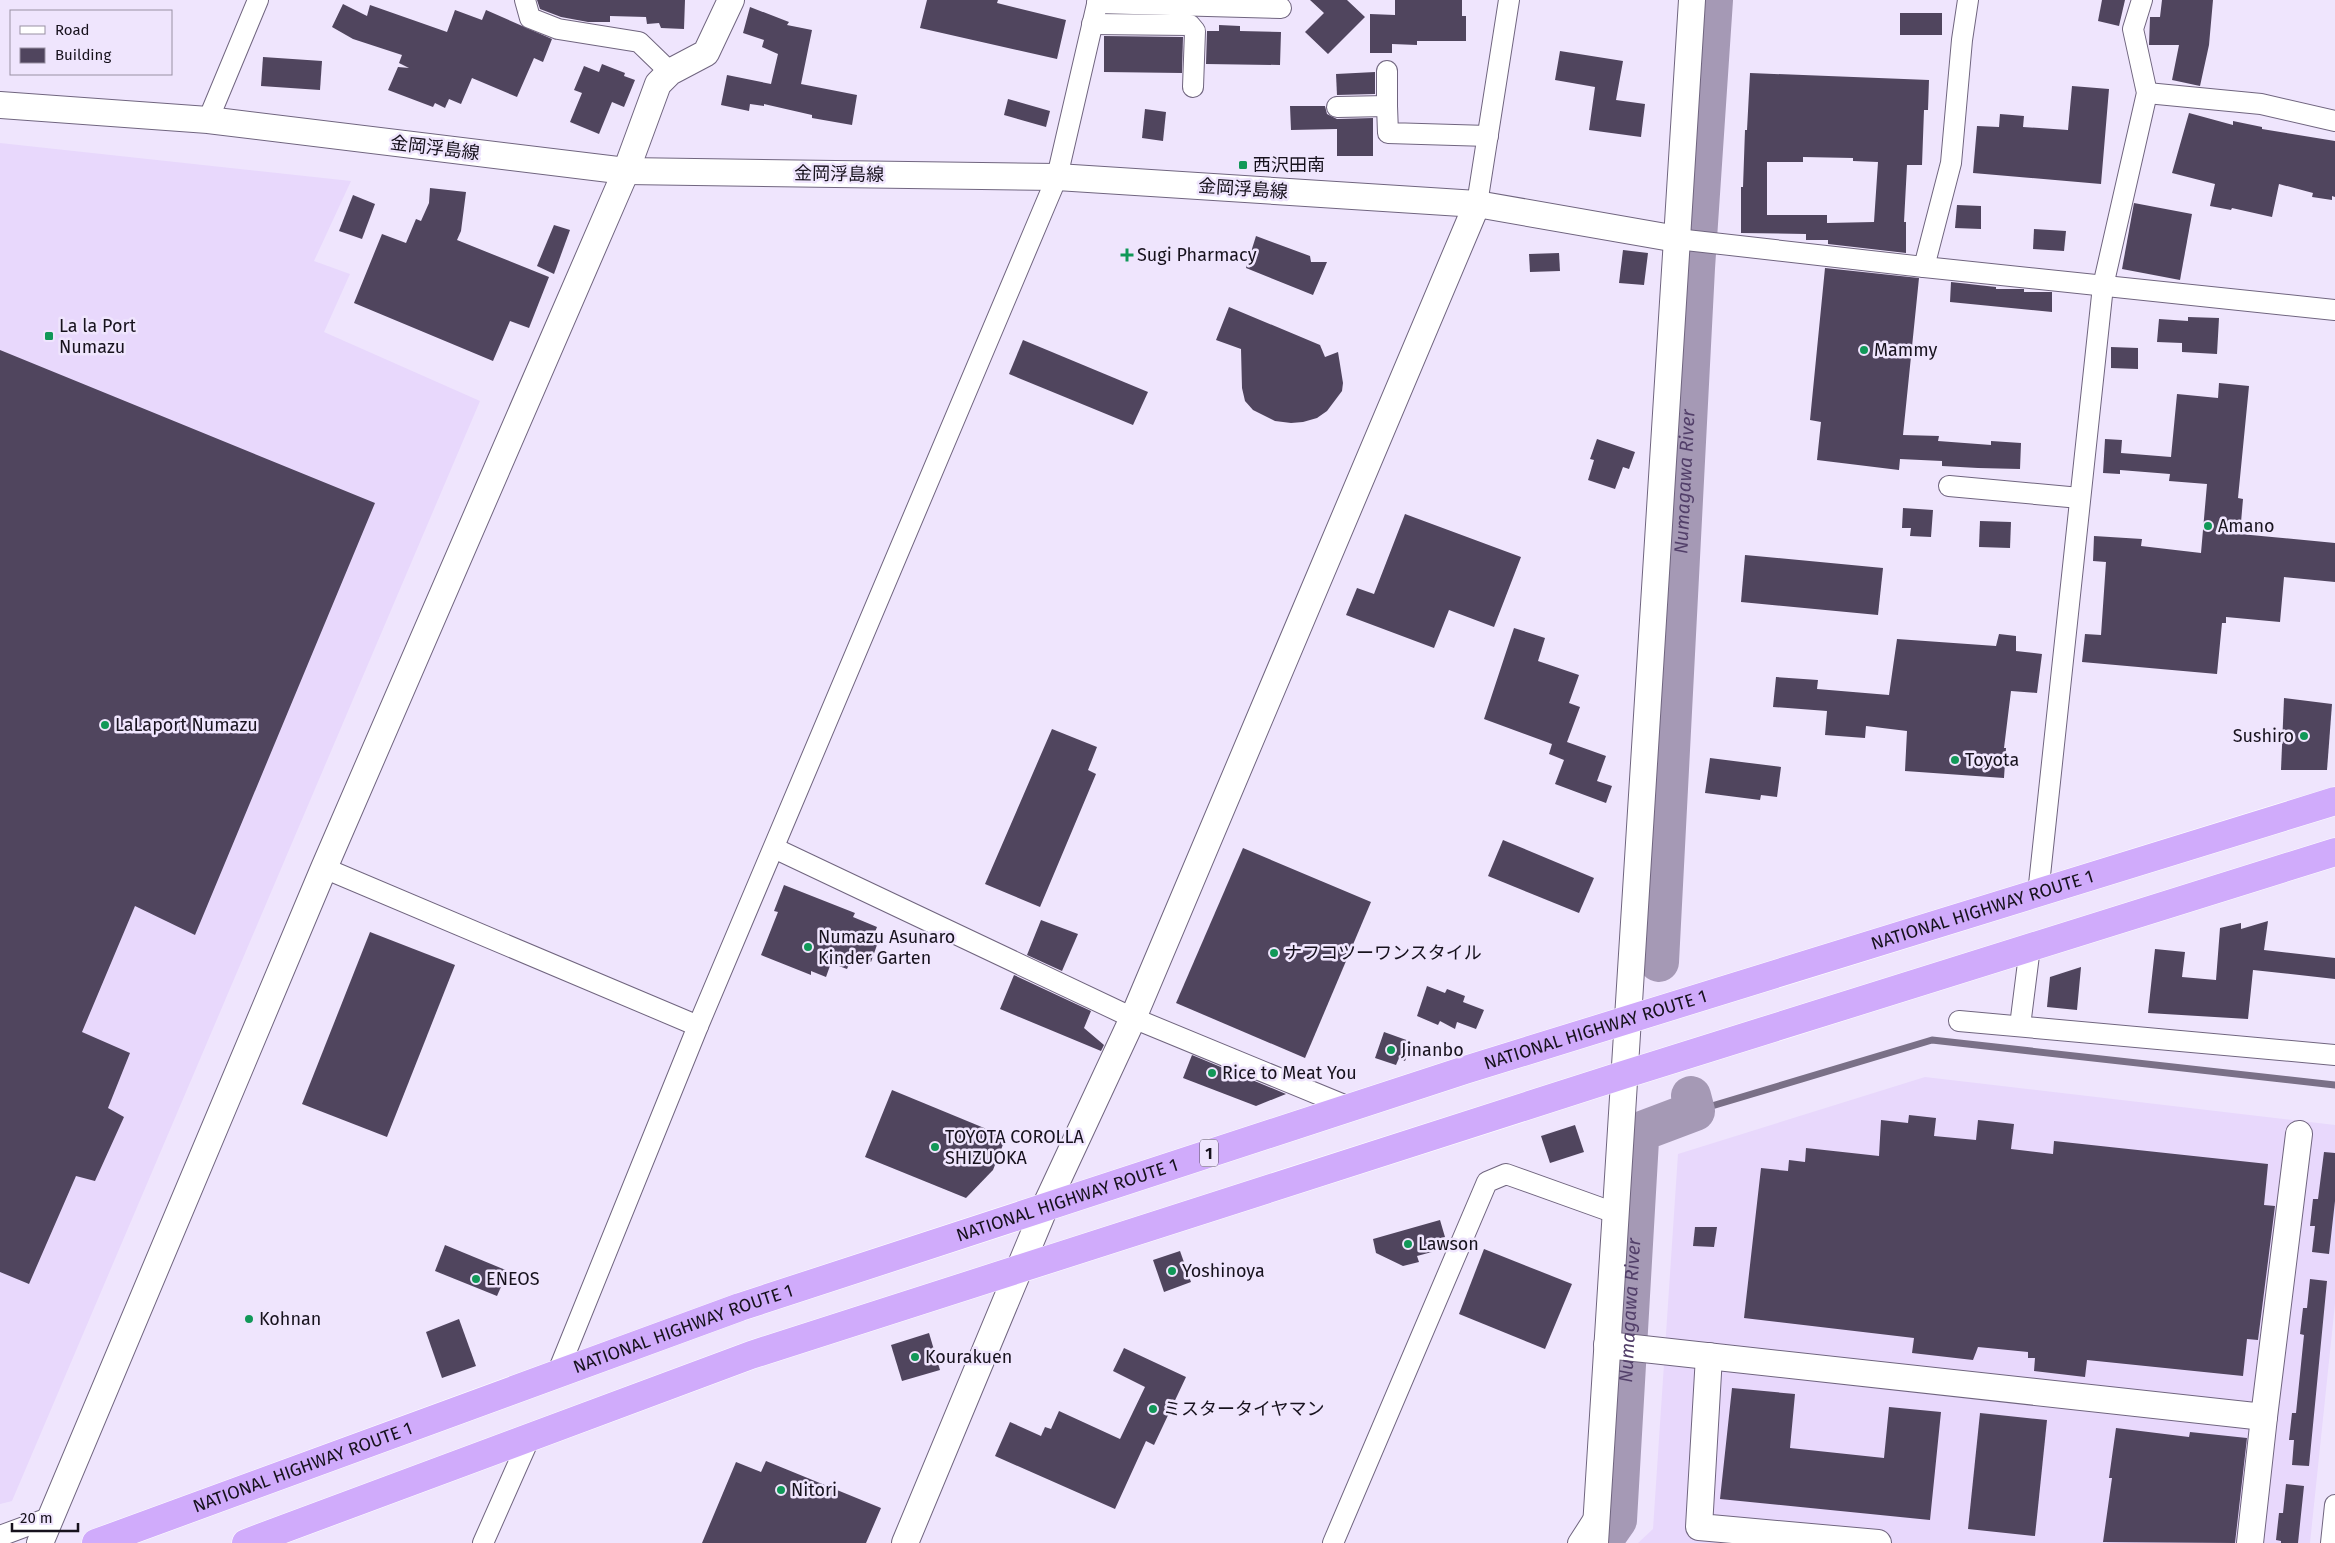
<svg xmlns="http://www.w3.org/2000/svg" width="2335" height="1543" viewBox="0 0 2335 1543" font-family="'Fira Sans','Noto Sans JP',sans-serif">
<rect width="100%" height="100%" fill="#efe5fd"/>
<g fill="#e8d8fc">
<path d="M 0,143 L 351,181 L 314,261 L 350,274 L 324,332 L 480,401 L 12,1501 L 0,1504 Z"/>
<path d="M 1925,1077 L 2335,1125 L 2335,1304 L 2310,1543 L 1638,1543 L 1653,1529 L 1678,1154 Z"/>
</g>
<g fill="none" stroke-linecap="round" stroke-linejoin="round">
<path stroke="#7a7087" stroke-width="7" d="M 1695,1111 L 1932,1040 L 2335,1085"/>
<g stroke="#a599b5" stroke-width="40">
<path id="s1" d="M 1659,962 L 1695,268 L 1713,0"/>
<path id="s2" d="M 1601,1543 L 1617,1520 L 1639,1140 L 1642,1131 L 1695,1111 L 1691,1096"/>
</g>
</g>
<g fill="#50455e" fill-rule="evenodd">
<path d="M 537,0 L 685,0 L 684,29 L 661,28 L 659,23 L 647,24 L 646,17 L 610,16 L 610,22 L 588,22 L 561,17 L 540,9 Z"/>
<path d="M 927,0 L 998,0 L 997,3 L 1066,20 L 1057,59 L 920,28 Z"/>
<path d="M 1310,0 L 1347,0 L 1365,17 L 1328,54 L 1305,32 L 1324,13 Z"/>
<path d="M 1395,0 L 1462,0 L 1462,16 L 1466,16 L 1466,41 L 1417,41 L 1417,45 L 1392,44 L 1392,53 L 1370,53 L 1370,14 L 1395,15 Z"/>
<path d="M 2102,0 L 2125,0 L 2119,26 L 2098,21 Z"/>
<path d="M 2162,0 L 2213,0 L 2209,45 L 2200,86 L 2172,80 L 2179,45 L 2149,45 L 2150,17 L 2160,17 Z"/>
<path d="M 343,4 L 367,16 L 370,5 L 447,32 L 455,10 L 482,20 L 486,10 L 552,39 L 543,62 L 534,58 L 517,97 L 472,78 L 461,104 L 449,99 L 445,108 L 435,103 L 433,107 L 388,90 L 398,67 L 409,68 L 399,63 L 402,55 L 353,39 L 332,27 Z"/>
<path d="M 750,7 L 789,22 L 787,25 L 812,30 L 801,84 L 857,95 L 852,125 L 812,118 L 812,115 L 764,104 L 764,106 L 750,104 L 749,111 L 721,105 L 727,75 L 771,84 L 778,54 L 762,47 L 764,40 L 743,33 Z"/>
<rect x="1900" y="13" width="42" height="22"/>
<path d="M 1219,25 L 1240,26 L 1240,31 L 1281,32 L 1280,65 L 1206,64 L 1207,31 L 1219,31 Z"/>
<path d="M 1104,36 L 1183,37 L 1182,73 L 1104,72 Z"/>
<path d="M 1560,51 L 1623,61 L 1616,100 L 1645,104 L 1641,137 L 1589,130 L 1595,87 L 1555,80 Z"/>
<path d="M 263,57 L 322,61 L 320,90 L 261,86 Z"/>
<path d="M 602,64 L 625,73 L 624,76 L 635,80 L 624,107 L 612,102 L 599,134 L 570,122 L 582,93 L 574,90 L 584,66 L 599,72 Z"/>
<path d="M 1375,72 L 1375,94 L 1337,95 L 1336,74 Z"/>
<path d="M 1750,73 L 1929,80 L 1928,110 L 1924,110 L 1922,165 L 1907,165 L 1904,222 L 1906,222 L 1906,253 L 1828,244 L 1828,240 L 1806,240 L 1806,234 L 1741,233 L 1741,187 L 1743,187 L 1745,130 L 1747,130 ZM 1803,157 L 1853,158 L 1853,161 L 1878,162 L 1874,222 L 1827,223 L 1827,215 L 1767,215 L 1767,162 L 1803,162 Z"/>
<path d="M 2072,86 L 2109,89 L 2101,184 L 1973,173 L 1977,126 L 1999,127 L 2000,114 L 2024,116 L 2023,127 L 2068,130 Z"/>
<path d="M 1008,99 L 1050,111 L 1046,127 L 1004,115 Z"/>
<path d="M 1290,106 L 1325,106 L 1327,114 L 1337,119 L 1373,118 L 1373,156 L 1337,156 L 1337,129 L 1291,130 Z"/>
<path d="M 1145,109 L 1166,112 L 1163,141 L 1142,138 Z"/>
<path d="M 2189,113 L 2233,125 L 2233,121 L 2262,127 L 2262,129 L 2335,141 L 2335,197 L 2332,196 L 2332,200 L 2312,197 L 2313,193 L 2279,184 L 2272,217 L 2232,208 L 2231,210 L 2210,206 L 2215,184 L 2172,173 Z"/>
<path d="M 430,188 L 466,192 L 461,231 L 457,240 L 549,277 L 529,328 L 510,321 L 493,361 L 354,303 L 382,234 L 406,243 L 416,219 L 421,221 L 429,203 Z"/>
<path d="M 353,195 L 375,204 L 362,239 L 339,231 Z"/>
<path d="M 2134,203 L 2192,214 L 2180,280 L 2122,269 Z"/>
<path d="M 1957,205 L 1981,206 L 1981,229 L 1955,228 Z"/>
<path d="M 554,225 L 570,230 L 554,274 L 537,266 Z"/>
<path d="M 2034,229 L 2066,231 L 2064,251 L 2033,249 Z"/>
<path d="M 1256,236 L 1310,256 L 1311,262 L 1327,262 L 1313,295 L 1246,268 Z"/>
<path d="M 1623,250 L 1648,253 L 1644,285 L 1619,283 Z"/>
<path d="M 1559,253 L 1560,271 L 1530,272 L 1529,254 Z"/>
<path d="M 1825,268 L 1919,278 L 1903,435 L 1939,436 L 1938,441 L 1991,445 L 1991,441 L 2021,443 L 2020,469 L 1978,468 L 1942,466 L 1942,461 L 1900,459 L 1899,470 L 1817,460 L 1821,422 L 1810,420 Z"/>
<path d="M 1951,282 L 1996,287 L 1996,289 L 2024,289 L 2024,292 L 2052,292 L 2052,312 L 1950,302 Z"/>
<path d="M 1229,307 L 1320,345 L 1325,357 L 1338,352 L 1343,383 L 1342,391 L 1327,411 L 1317,418 L 1303,422 L 1291,423 L 1275,421 L 1253,410 L 1245,401 L 1242,388 L 1241,349 L 1216,340 Z"/>
<path d="M 2188,317 L 2219,318 L 2217,354 L 2182,352 L 2182,343 L 2157,342 L 2159,319 L 2188,321 Z"/>
<path d="M 1023,340 L 1148,392 L 1133,425 L 1009,374 Z"/>
<path d="M 2111,347 L 2138,348 L 2138,369 L 2111,368 Z"/>
<path d="M 0,350 L 375,503 L 195,935 L 135,906 L 82,1032 L 130,1053 L 108,1108 L 124,1117 L 95,1181 L 76,1176 L 29,1284 L 0,1272 Z"/>
<path d="M 2219,383 L 2249,386 L 2238,498 L 2243,499 L 2240,534 L 2335,543 L 2335,582 L 2284,577 L 2280,622 L 2226,617 L 2226,623 L 2222,623 L 2217,674 L 2082,662 L 2085,634 L 2101,635 L 2106,562 L 2093,561 L 2094,536 L 2142,539 L 2141,546 L 2201,553 L 2207,484 L 2169,481 L 2170,474 L 2120,470 L 2120,474 L 2103,473 L 2105,439 L 2122,440 L 2121,453 L 2171,457 L 2177,394 L 2218,398 Z"/>
<path d="M 1597,439 L 1635,452 L 1629,469 L 1623,467 L 1615,489 L 1588,480 L 1594,460 L 1590,459 Z"/>
<path d="M 1903,508 L 1933,510 L 1931,537 L 1910,536 L 1911,528 L 1902,528 Z"/>
<path d="M 1405,514 L 1521,557 L 1494,627 L 1449,610 L 1434,648 L 1346,615 L 1357,588 L 1374,594 Z"/>
<path d="M 1980,521 L 2011,522 L 2010,548 L 1979,547 Z"/>
<path d="M 1745,555 L 1883,568 L 1878,615 L 1741,602 Z"/>
<path d="M 1514,628 L 1545,638 L 1538,661 L 1579,675 L 1569,703 L 1580,707 L 1567,742 L 1606,756 L 1597,781 L 1612,786 L 1606,803 L 1555,784 L 1564,760 L 1549,754 L 1552,744 L 1484,719 Z"/>
<path d="M 1999,634 L 2016,636 L 2016,651 L 2042,654 L 2037,693 L 2011,691 L 2004,748 L 2006,748 L 2004,778 L 1905,771 L 1907,731 L 1866,726 L 1865,738 L 1825,735 L 1827,711 L 1773,707 L 1776,677 L 1818,680 L 1817,689 L 1889,695 L 1897,639 L 1996,646 Z"/>
<path d="M 2284,698 L 2332,704 L 2327,770 L 2281,770 Z"/>
<path d="M 1052,729 L 1097,747 L 1088,770 L 1096,774 L 1040,907 L 985,884 Z"/>
<path d="M 1710,758 L 1781,767 L 1777,797 L 1761,795 L 1760,800 L 1705,793 Z"/>
<path d="M 1503,840 L 1594,878 L 1579,913 L 1488,876 Z"/>
<path d="M 1243,848 L 1371,902 L 1305,1058 L 1176,1003 Z"/>
<path d="M 784,885 L 855,913 L 853,917 L 877,927 L 872,940 L 878,942 L 871,962 L 853,955 L 847,969 L 831,963 L 826,977 L 811,971 L 811,975 L 761,955 L 778,912 L 774,911 Z"/>
<path d="M 1041,920 L 1078,934 L 1062,971 L 1027,955 Z"/>
<path d="M 2268,921 L 2264,950 L 2335,958 L 2335,979 L 2253,970 L 2248,1019 L 2148,1013 L 2155,949 L 2185,952 L 2182,977 L 2216,980 L 2220,928 L 2241,923 L 2241,929 Z"/>
<path d="M 370,932 L 455,965 L 387,1137 L 302,1104 Z"/>
<path d="M 2081,967 L 2077,1010 L 2047,1007 L 2050,977 Z"/>
<path d="M 1014,975 L 1091,1011 L 1084,1028 L 1104,1045 L 1101,1051 L 1000,1009 Z"/>
<path d="M 1427,986 L 1445,993 L 1447,989 L 1465,996 L 1463,1002 L 1484,1010 L 1476,1029 L 1457,1022 L 1455,1029 L 1440,1021 L 1438,1025 L 1417,1016 Z"/>
<path d="M 1384,1032 L 1412,1042 L 1405,1061 L 1399,1058 L 1396,1065 L 1375,1058 Z"/>
<path d="M 1192,1055 L 1286,1094 L 1256,1106 L 1183,1078 Z"/>
<path d="M 892,1090 L 1006,1137 L 993,1170 L 966,1198 L 865,1157 Z"/>
<path d="M 1909,1115 L 1936,1118 L 1934,1136 L 1976,1140 L 1978,1120 L 2014,1124 L 2011,1149 L 2053,1154 L 2054,1141 L 2268,1164 L 2264,1205 L 2275,1206 L 2258,1340 L 2247,1339 L 2243,1376 L 2087,1360 L 2085,1377 L 2034,1371 L 2035,1358 L 2028,1358 L 2028,1352 L 1978,1347 L 1973,1360 L 1912,1353 L 1914,1338 L 1744,1318 L 1761,1168 L 1788,1171 L 1789,1160 L 1805,1162 L 1806,1148 L 1879,1156 L 1881,1120 L 1908,1123 Z"/>
<path d="M 1575,1125 L 1584,1152 L 1550,1163 L 1541,1136 Z"/>
<path d="M 2324,1152 L 2335,1153 L 2335,1201 L 2329,1254 L 2312,1252 L 2315,1226 L 2310,1226 L 2313,1199 L 2318,1199 Z"/>
<path d="M 1440,1220 L 1445,1237 L 1440,1239 L 1443,1249 L 1417,1256 L 1419,1262 L 1403,1266 L 1376,1253 L 1373,1239 Z"/>
<path d="M 1695,1227 L 1717,1227 L 1714,1247 L 1693,1246 Z"/>
<path d="M 445,1245 L 508,1271 L 497,1296 L 435,1271 Z"/>
<path d="M 1484,1249 L 1572,1284 L 1545,1349 L 1459,1314 Z"/>
<path d="M 1180,1251 L 1191,1282 L 1164,1292 L 1153,1260 Z"/>
<path d="M 2310,1279 L 2327,1281 L 2309,1466 L 2292,1465 L 2294,1440 L 2289,1440 L 2292,1413 L 2296,1413 L 2304,1335 L 2300,1334 L 2303,1308 L 2307,1308 Z"/>
<path d="M 459,1319 L 476,1366 L 442,1378 L 426,1332 Z"/>
<path d="M 929,1333 L 940,1370 L 902,1381 L 891,1345 Z"/>
<path d="M 1124,1348 L 1186,1377 L 1154,1445 L 1146,1441 L 1115,1509 L 995,1456 L 1010,1422 L 1041,1436 L 1045,1427 L 1051,1429 L 1059,1411 L 1120,1439 L 1145,1387 L 1113,1371 Z"/>
<path d="M 1732,1388 L 1795,1394 L 1790,1448 L 1884,1458 L 1889,1407 L 1941,1412 L 1930,1520 L 1720,1499 Z"/>
<path d="M 1980,1413 L 2047,1420 L 2035,1536 L 1968,1529 Z"/>
<path d="M 2116,1428 L 2189,1437 L 2190,1432 L 2247,1438 L 2235,1543 L 2103,1542 L 2112,1478 L 2109,1478 Z"/>
<path d="M 766,1461 L 881,1508 L 866,1543 L 702,1543 L 736,1462 L 761,1472 Z"/>
<path d="M 2286,1484 L 2304,1486 L 2298,1543 L 2281,1543 L 2281,1541 L 2276,1540 L 2279,1513 L 2283,1513 Z"/>
</g>
<g fill="none" stroke-linecap="round" stroke-linejoin="round">
<defs>
<g id="minor">
<path d="M 525,0 L 530,18 L 558,29 L 639,42 L 670,72"/>
<path d="M 1097,3 L 1281,8"/>
<path d="M 1092,24 L 1190,25 L 1195,31 L 1193,87"/>
<path d="M 1387,71 L 1387,106"/>
<path d="M 2147,93 L 2261,104 L 2335,121"/>
<path d="M 1337,107 L 1387,106 L 1388,133 L 1488,136"/>
<path d="M 208,120 L 258,0"/>
<path d="M 1477,204 L 1509,0"/>
<path d="M 1677,239 L 1924,267 L 2335,310"/>
<path d="M 1924,267 L 1951,163 L 1962,40 L 1968,0"/>
<path d="M 1949,486 L 2080,498"/>
<path d="M 774,848 L 1133,1018 L 1349,1107"/>
<path d="M 324,868 L 698,1026"/>
<path d="M 2038,894 L 2103,286 L 2147,93 L 2133,29 L 2142,0"/>
<path d="M 1959,1021 L 2335,1055"/>
<path d="M 2020,1026 L 2030,947"/>
<path d="M 557,1374 L 698,1026 L 1057,177 L 1098,0"/>
<path d="M 0,1536 L 51,1517"/>
<path d="M 483,1543 L 530,1437"/>
<path d="M 1333,1543 L 1487,1182 L 1506,1174 L 1615,1213"/>
<path d="M 1578,1543 L 1596,1515"/>
<path d="M 2331,1543 L 2335,1505"/>
</g>
<g id="tertiary">
<path d="M 0,105 L 208,120 L 626,171 L 1057,177 L 1477,204 L 1677,239"/>
<path d="M 1607,1345 L 2264,1417 L 2299,1134"/>
<path d="M 1709,1356 L 1699,1527 L 1878,1543"/>
<path d="M 40,1543 L 324,868 L 626,171 L 658,84 L 670,72 L 706,53 L 731,0"/>
<path d="M 905,1543 L 1045,1207 L 1133,1018 L 1477,204"/>
<path d="M 1595,1543 L 1692,0"/>
<path d="M 2250,1543 L 2264,1417"/>
</g>
<g id="trunk">
<path id="s3" d="M 96,1543 L 740,1307 L 1465,1070 L 2335,801"/>
<path d="M 246,1543 L 751,1355 L 1623,1075 L 2335,852"/>
</g>
</defs>
<use href="#minor" stroke="#70657f" stroke-width="22"/>
<use href="#tertiary" stroke="#70657f" stroke-width="28"/>
<use href="#trunk" stroke="#fff" stroke-width="29"/>
<use href="#minor" stroke="#fff" stroke-width="20"/>
<use href="#tertiary" stroke="#fff" stroke-width="26"/>
<use href="#trunk" stroke="#d0abfb" stroke-width="28"/>
</g>
<g fill="#119858" stroke="#efe5fd" stroke-width="2">
<rect x="1238" y="160" width="10" height="10" rx="2.5"/>
<path d="M1124.5 247.5h5v5h5v5h-5v5h-5v-5h-5v-5h5z"/>
<rect x="44" y="331" width="10" height="10" rx="2.5"/>
<circle cx="1864" cy="350" r="5"/>
<circle cx="2208" cy="526" r="5"/>
<circle cx="105" cy="725" r="5"/>
<circle cx="2304" cy="736" r="5"/>
<circle cx="1955" cy="760" r="5"/>
<circle cx="808" cy="947" r="5"/>
<circle cx="1274" cy="953" r="5"/>
<circle cx="1391" cy="1050" r="5"/>
<circle cx="1212" cy="1073" r="5"/>
<circle cx="935" cy="1147" r="5"/>
<circle cx="1408" cy="1244" r="5"/>
<circle cx="1172" cy="1271" r="5"/>
<circle cx="476" cy="1279" r="5"/>
<circle cx="249" cy="1319" r="5"/>
<circle cx="915" cy="1357" r="5"/>
<circle cx="1153" cy="1409" r="5"/>
<circle cx="781" cy="1490" r="5"/>
</g>
<g text-anchor="middle" dominant-baseline="central" stroke-width="5" stroke-linejoin="round" paint-order="stroke">
<rect fill="#efe5fd" stroke="#585160" stroke-width="1" x="1200" y="1139.5" width="18" height="27" rx="4"/>
<g font-size="16" font-weight="bold" fill="#17121d">
<text x="1209" y="1153">1</text>
</g>
<g font-size="18" fill="#17121d" stroke="#efe5fd">
<text transform="translate(435 148) rotate(7)">金岡浮島線</text>
<text transform="translate(839 174) rotate(1)">金岡浮島線</text>
<text transform="translate(1243 189) rotate(4)">金岡浮島線</text>
<text stroke="none"><textPath href="#s3" startOffset="1990">NATIONAL HIGHWAY ROUTE 1</textPath></text>
<text stroke="none"><textPath href="#s3" startOffset="1585">NATIONAL HIGHWAY ROUTE 1</textPath></text>
<text stroke="none"><textPath href="#s3" startOffset="1030">NATIONAL HIGHWAY ROUTE 1</textPath></text>
<text stroke="none"><textPath href="#s3" startOffset="625">NATIONAL HIGHWAY ROUTE 1</textPath></text>
<text stroke="none"><textPath href="#s3" startOffset="220">NATIONAL HIGHWAY ROUTE 1</textPath></text>
</g>
<g font-size="18" fill="#17121d" stroke="#efe5fd" text-anchor="start">
<text x="1253" y="165">西沢田南</text>
<text x="1137" y="255">Sugi Pharmacy</text>
<text x="59" y="326">La la Port<tspan x="59" dy="21">Numazu</tspan></text>
<text x="1874" y="350">Mammy</text>
<text x="2218" y="526">Amano</text>
<text x="115" y="725">LaLaport Numazu</text>
<text x="2294" y="736" text-anchor="end">Sushiro</text>
<text x="1965" y="760">Toyota</text>
<text x="818" y="937">Numazu Asunaro<tspan x="818" dy="21">Kinder Garten</tspan></text>
<text x="1284" y="953">ナフコツーワンスタイル</text>
<text x="1401" y="1050">Jinanbo</text>
<text x="1222" y="1073">Rice to Meat You</text>
<text x="945" y="1137">TOYOTA COROLLA<tspan x="945" dy="21">SHIZUOKA</tspan></text>
<text x="1418" y="1244">Lawson</text>
<text x="1182" y="1271">Yoshinoya</text>
<text x="486" y="1279">ENEOS</text>
<text x="259" y="1319">Kohnan</text>
<text x="925" y="1357">Kourakuen</text>
<text x="1163" y="1409">ミスタータイヤマン</text>
<text x="791" y="1490">Nitori</text>
</g>
<g font-size="19" font-style="italic" fill="#523f69" stroke="#efe5fd">
<text stroke="none"><textPath href="#s1" startOffset="481">Numagawa River</textPath></text>
<text stroke="none"><textPath href="#s2" startOffset="238">Numagawa River</textPath></text>
</g>
</g>
<rect x="10" y="10" width="162" height="65" fill="#efe5fd" stroke="#9991a3"/>
<rect x="20" y="26" width="25" height="8" fill="#ffffff" stroke="#9991a3"/>
<text x="55" y="35" font-size="15" fill="#17121d">Road</text>
<rect x="20" y="48" width="25" height="15" fill="#50455e" stroke="#9991a3"/>
<text x="55" y="60" font-size="15" fill="#17121d">Building</text>
<path d="M12 1523v8h66v-8" fill="none" stroke="#17121d" stroke-width="2.5"/>
<text x="20" y="1523" font-size="15" fill="#17121d" stroke="#efe5fd" stroke-width="4" paint-order="stroke">20 m</text>
</svg>
